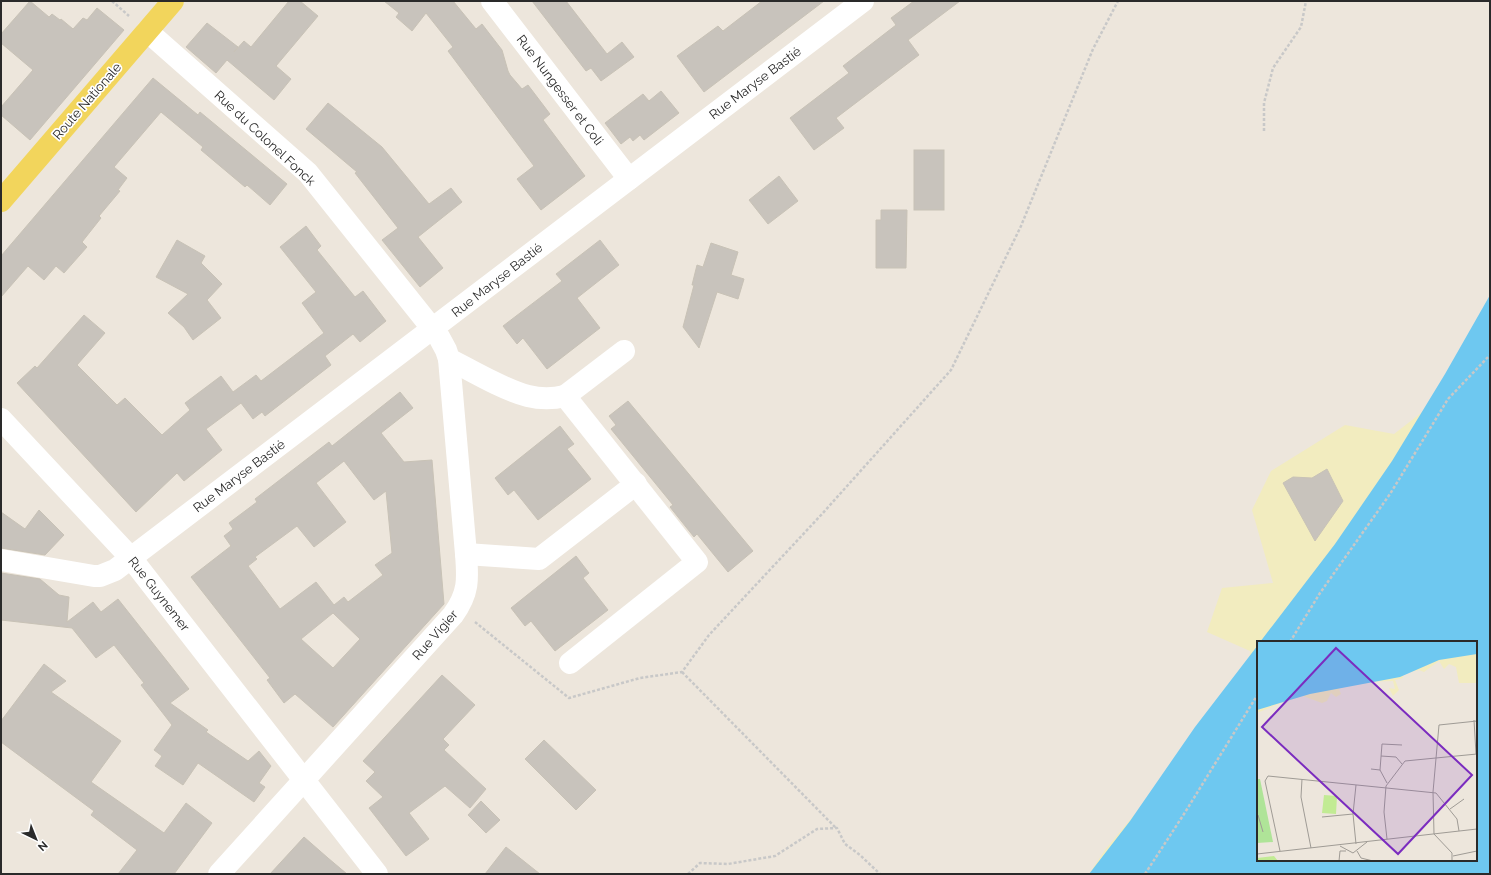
<svg xmlns="http://www.w3.org/2000/svg" width="1491" height="875" viewBox="0 0 1491 875" font-family="Raleway,sans-serif">
<rect width="100%" height="100%" fill="#ede6dc"/>
<path fill="#f2ecbf" d="M 1443,396 L 1447,642 L 1258,642 L 1258,860 L 1304,874 L 1089,874 L 1105,850 L 1134,815 L 1164,805 L 1247,689 L 1250,651 L 1207,632 L 1222,588 L 1273,583 L 1252,510 L 1271,471 L 1345,425 L 1394,434 Z"/>
<path fill="#6ec8f0" d="M 1490,295 L 1490,874 L 1089,874 L 1130,821 L 1195,727 L 1258,645 L 1258,860 L 1476,860 L 1476,642 L 1260,642 L 1335,544 L 1392,461 L 1445,374 Z"/>
<g fill="#c8c3bc" stroke="#c8c2b6" fill-rule="evenodd">
<path d="M 30,1 L 49,17 L 52,14 L 60,20 L 61,19 L 73,29 L 83,18 L 87,20 L 97,8 L 124,30 L 30,140 L 1,115 L 1,107 L 33,70 L 1,43 L 1,34 Z"/>
<path d="M 289,1 L 300,1 L 318,16 L 276,66 L 291,79 L 274,100 L 227,60 L 216,73 L 186,47 L 207,23 L 238,47 L 234,52 L 244,41 L 251,47 Z"/>
<path d="M 384,1 L 453,1 L 476,29 L 482,24 L 502,50 L 508,71 L 510,75 L 522,89 L 528,85 L 550,114 L 543,120 L 585,176 L 541,210 L 517,179 L 534,166 L 448,51 L 453,47 L 426,13 L 412,31 L 396,17 L 399,13 Z"/>
<path d="M 532,1 L 566,1 L 607,54 L 622,42 L 634,57 L 601,81 L 591,68 L 586,71 Z"/>
<path d="M 762,1 L 824,1 L 704,92 L 677,56 L 718,26 L 723,31 Z"/>
<path d="M 914,1 L 960,1 L 908,40 L 919,55 L 836,118 L 844,128 L 814,150 L 790,118 L 849,73 L 843,66 L 896,25 L 891,18 Z"/>
<path d="M 153,78 L 198,115 L 200,112 L 287,184 L 270,205 L 247,185 L 245,187 L 201,150 L 203,147 L 161,112 L 114,167 L 127,178 L 118,190 L 120,191 L 99,216 L 101,218 L 82,242 L 87,247 L 64,273 L 56,266 L 44,280 L 28,266 L 1,297 L 1,256 Z"/>
<path d="M 661,91 L 679,113 L 644,140 L 640,135 L 633,141 L 630,137 L 621,144 L 605,123 L 643,94 L 649,101 Z"/>
<path d="M 328,103 L 382,147 L 429,204 L 451,188 L 462,202 L 418,237 L 443,268 L 420,287 L 382,240 L 398,228 L 355,173 L 357,172 L 306,129 Z"/>
<rect x="914" y="150" width="30" height="60"/>
<path d="M 779,176 L 798,201 L 768,224 L 749,200 Z"/>
<path d="M 881,210 L 907,210 L 906,268 L 876,268 L 876,220 L 881,220 Z"/>
<path d="M 306,226 L 321,246 L 317,250 L 355,297 L 363,291 L 386,321 L 360,342 L 353,334 L 325,356 L 331,365 L 265,416 L 262,412 L 253,419 L 241,403 L 206,429 L 222,450 L 184,481 L 177,473 L 136,512 L 17,383 L 35,366 L 37,368 L 84,315 L 105,333 L 77,365 L 117,405 L 125,398 L 162,435 L 190,410 L 185,403 L 221,376 L 233,392 L 256,375 L 261,381 L 324,333 L 302,303 L 316,292 L 280,247 Z"/>
<path d="M 177,240 L 205,256 L 201,263 L 222,284 L 207,300 L 221,318 L 193,340 L 184,327 L 168,313 L 188,294 L 156,277 Z"/>
<path d="M 600,240 L 619,265 L 577,298 L 600,328 L 547,369 L 523,338 L 517,344 L 503,326 L 562,281 L 556,274 Z"/>
<path d="M 711,243 L 738,252 L 731,275 L 744,279 L 738,299 L 717,292 L 699,348 L 683,327 L 694,285 L 692,285 L 697,265 L 703,267 Z"/>
<path d="M 400,392 L 413,408 L 381,433 L 404,462 L 432,460 L 444,604 L 333,727 L 295,694 L 284,703 L 267,680 L 270,678 L 191,577 L 231,546 L 224,536 L 233,529 L 229,523 L 257,502 L 255,499 L 329,442 L 332,446 ZM 344,461 L 374,500 L 386,491 L 392,553 L 375,565 L 383,575 L 348,602 L 344,597 L 334,605 L 316,582 L 280,609 L 248,566 L 257,559 L 255,557 L 297,526 L 314,547 L 346,522 L 316,483 ZM 333,613 L 360,639 L 333,668 L 301,639 Z"/>
<path d="M 628,401 L 753,551 L 728,572 L 697,534 L 694,537 L 670,507 L 673,505 L 611,429 L 616,425 L 609,416 Z"/>
<path d="M 560,426 L 574,444 L 567,449 L 591,479 L 538,520 L 514,490 L 508,495 L 495,478 Z"/>
<path d="M 1327,469 L 1343,501 L 1315,541 L 1283,483 L 1293,477 L 1312,478 Z"/>
<path d="M 39,510 L 64,535 L 45,555 L 1,548 L 1,512 L 25,529 Z"/>
<path d="M 576,556 L 589,573 L 583,578 L 608,610 L 555,651 L 531,621 L 525,626 L 511,608 Z"/>
<path d="M 1,573 L 40,579 L 59,595 L 69,597 L 67,622 L 93,602 L 101,612 L 118,599 L 189,689 L 170,703 L 208,730 L 206,732 L 248,761 L 259,751 L 271,766 L 259,783 L 265,787 L 254,802 L 198,763 L 183,785 L 155,766 L 162,756 L 154,750 L 172,725 L 141,685 L 144,683 L 114,645 L 96,658 L 72,628 L 1,620 Z"/>
<path d="M 44,664 L 66,681 L 51,692 L 121,741 L 91,782 L 164,833 L 186,803 L 212,823 L 174,874 L 118,874 L 137,850 L 91,815 L 94,811 L 1,742 L 1,721 Z"/>
<path d="M 442,675 L 475,705 L 443,739 L 449,745 L 444,750 L 486,789 L 470,808 L 445,786 L 409,813 L 429,839 L 406,856 L 369,808 L 383,797 L 366,781 L 375,772 L 363,761 Z"/>
<path d="M 544,740 L 596,790 L 576,810 L 525,759 Z"/>
<path d="M 481,801 L 500,820 L 486,833 L 468,815 Z"/>
<path d="M 304,837 L 328,858 L 347,874 L 270,874 Z"/>
<path d="M 506,847 L 540,874 L 485,874 Z"/>
</g>
<g fill="none" stroke-linecap="round" stroke-linejoin="round">
<g stroke="#c8c8c8" stroke-width="2.5" stroke-dasharray="3 2" stroke-linecap="butt">
<path d="M 112,1 L 129,16"/>
<path d="M 1264,131 L 1264,103 L 1273,68 L 1301,27 L 1306,1"/>
<path d="M 475,622 L 569,698 L 640,678 L 682,672 L 709,635 L 822,514 L 951,370 L 1021,226 L 1093,49 L 1118,1"/>
<path d="M 1290,642 L 1320,593 L 1390,494 L 1448,399 L 1490,355"/>
<path d="M 682,672 L 836,828"/>
<path d="M 688,874 L 700,863 L 728,864 L 775,856 L 817,829 L 837,828 L 845,844 L 860,855 L 880,874"/>
<path d="M 1145,874 L 1184,814 L 1258,694"/>
</g>
<g stroke="#fff" stroke-width="22">
<path d="M 492,1 L 629,179"/>
<path d="M 147,31 L 308,173 L 439,337 L 446,350 L 449,359 L 466,554 C 468,579 469,593 453,615 L 219,874"/>
<path d="M 449,359 C 472,371 504,390 528,396 C 540,399 553,399 565,396"/>
<path d="M 1,419 L 131,558 L 377,874"/>
<path d="M 466,554 L 539,559 L 636,484"/>
<path d="M 1,560 L 94,576 L 100,576 L 115,570 L 863,1"/>
<path d="M 570,663 L 697,562 L 565,396 L 624,351"/>
</g>
<path stroke="#f2d55c" stroke-width="22" d="M 1,201 L 173,1"/>
</g>
<g text-anchor="middle" dominant-baseline="central" stroke-width="3.5" stroke-linejoin="round" paint-order="stroke">
<g font-size="13" fill="#2a2a2a" stroke="#fff">
<text transform="translate(755 83) rotate(-37)">Rue Maryse Bastié</text>
<text transform="translate(560 90) rotate(53)">Rue Nungesser et Coli</text>
<text transform="translate(87 101) rotate(-49)">Route Nationale</text>
<text transform="translate(265 138) rotate(43)">Rue du Colonel Fonck</text>
<text transform="translate(497 280) rotate(-38)">Rue Maryse Bastié</text>
<text transform="translate(239 476) rotate(-37)">Rue Maryse Bastié</text>
<text transform="translate(159 594) rotate(52)">Rue Guynemer</text>
<text transform="translate(435 635) rotate(-49)">Rue Vigier</text>
</g>
</g>
<g transform="translate(1257 641)">
<rect width="220" height="220" fill="#ede6dc"/>
<path d="M 0,138 L 3,138 L 16,201 L 0,202 Z" fill="#afe498"/>
<path d="M 220,0 L 220,42 L 202,42 L 199,26 L 192,23 L 187,28 L 182,20 L 167,31 L 162,29 L 145,33 L 146,37 L 138,39 L 142,49 L 136,55 L 132,47 L 138,48 L 136,40 L 103,41 L 86,44 L 82,48 L 84,53 L 79,56 L 74,52 L 70,60 L 65,62 L 43,54 L 0,72 L 0,47 Z" fill="#f2ecbf"/>
<path d="M 67,154 L 80,155 L 79,173 L 65,172 ZM 17,215 L 21,220 L 0,220 L 0,217 Z" fill="#c2eb94"/>
<path d="M 0,0 L 220,0 L 220,13 L 182,19 L 143,36 L 53,53 L 0,69 Z" fill="#6ec8f0"/>
<path fill="none" stroke="#9f9b95" stroke-width="1" d="M 217,79 L 219,113M 124,115 L 139,116 L 145,123M 114,128 L 123,129 L 125,103 L 145,104M 123,129 L 130,142M 45,138 L 44,156 L 54,207M 99,144 L 96,173 L 99,203M 193,168 L 207,158M 1,174 L 6,191M 65,176 L 96,173M 130,198 L 127,171 L 129,145 L 148,120 L 220,113M 83,205 L 96,212 L 110,201M 23,210 L 8,140 L 11,135 L 179,152 L 200,178 L 202,190M 100,210 L 104,217 L 116,220M 0,213 L 220,188M 196,215 L 220,210M 82,220 L 83,210 L 89,210M 195,220 L 195,212 L 177,193 L 176,151 L 182,84 L 220,80"/>
<path fill="#7b2cbf" fill-opacity="0.15" stroke="#7b2cbf" stroke-width="2" d="M 79,7 L 215,134 L 141,213 L 5,86 Z"/>
<rect width="220" height="220" fill="none" stroke="#2a2a2a" stroke-width="2"/>
</g>
<rect width="1491" height="875" fill="none" stroke="#2a2a2a" stroke-width="4"/>
<g transform="translate(36 839) rotate(137)" stroke="#ffffff" stroke-width="3" paint-order="stroke">
<path d="M0-3L7 15L0 10L-7 15Z" fill="#2a2a2a"/>
<text y="-6" font-size="11" font-weight="bold" text-anchor="middle" fill="#2a2a2a">N</text>
</g>
</svg>
